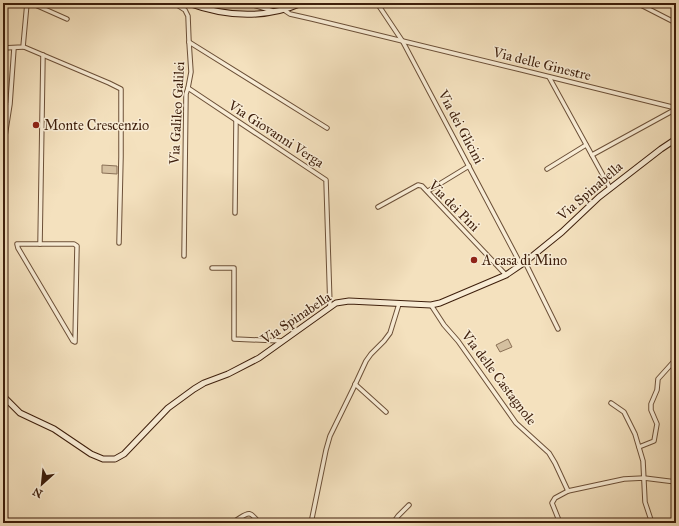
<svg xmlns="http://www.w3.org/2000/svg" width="679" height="526" viewBox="0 0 679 526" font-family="'IM FELL Great Primer',serif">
<rect width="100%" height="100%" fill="#f4e1be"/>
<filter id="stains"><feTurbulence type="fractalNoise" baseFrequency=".005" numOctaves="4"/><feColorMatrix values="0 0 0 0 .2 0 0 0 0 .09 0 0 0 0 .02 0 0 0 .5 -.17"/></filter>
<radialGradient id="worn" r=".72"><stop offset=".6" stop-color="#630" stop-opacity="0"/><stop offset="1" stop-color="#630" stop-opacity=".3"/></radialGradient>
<g fill="#d5c0a0" stroke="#8a7056">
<path d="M 193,3 L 239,3 L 267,11 C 241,14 218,10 193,3 Z"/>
<path d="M 102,165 L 117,166 L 117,174 L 102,173 Z"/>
<path d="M 508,339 L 512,347 L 500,352 L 496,345 Z"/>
</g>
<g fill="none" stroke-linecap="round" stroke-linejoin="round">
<defs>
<g id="street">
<path d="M 31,3 L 67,19"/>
<path d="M 174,3 L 185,10 L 188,16 L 189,42 L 191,72 L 188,88 L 186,94 L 184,256"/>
<path d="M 247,3 L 273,11"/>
<path d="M 377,3 L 403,42 L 521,265"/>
<path d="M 637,3 L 676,23"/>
<path d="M 284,10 L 290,14 L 312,19 L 522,70 L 676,108"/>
<path d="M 189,42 L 327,128"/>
<path d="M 24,47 L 109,83 L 121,89 L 121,157 L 119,243"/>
<path d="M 3,48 L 23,47 L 27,3"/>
<path d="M 549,77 L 610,188"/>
<path d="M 188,88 L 326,180 L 330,306"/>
<path d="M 3,149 L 10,104 L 14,48"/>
<path d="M 592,155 L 676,109"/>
<path d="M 547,169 L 586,145"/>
<path d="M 428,191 L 469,166"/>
<path d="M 378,207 L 418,185 L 422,186 L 506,275"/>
<path d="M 235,213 L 236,121"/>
<path d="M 17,244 L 74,244 L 77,246 L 75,342 L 73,341 L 18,248 Z"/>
<path d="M 40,244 L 43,55"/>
<path d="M 525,262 L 558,329"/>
<path d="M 212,268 L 234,268 L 234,339 L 282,341"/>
<path d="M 431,305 L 444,325 L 458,341 L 516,423 L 549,453 L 555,463 L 568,491"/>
<path d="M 355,384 L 386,412"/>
<path d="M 611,403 L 624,412 L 635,434 L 643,461 L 645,502 L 652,523"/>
<path d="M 639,447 L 654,441 L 657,424 L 651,410 L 651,404 L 657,390 L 658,379 L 676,359"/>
<path d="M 235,521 C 248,513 249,509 259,523"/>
<path d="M 311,523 L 326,450 L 330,436 L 353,389 L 366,361 L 371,354 L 384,341 L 390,333 L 399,304"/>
<path d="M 393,523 L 398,516 L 409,505"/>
<path d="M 560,523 L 552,503 L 555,498 L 568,491 L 624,479 L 644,478 L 676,482"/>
</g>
<g id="secondary">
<path d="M 188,3 C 226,17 265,19 302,3"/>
<path d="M 3,396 L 20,413 L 54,429 L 91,454 L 103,459 L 115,459 L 124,454 L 168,408 L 194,389 L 204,383 L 228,374 L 259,358 L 336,303 L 349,301 L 431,305 L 440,303 L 506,275 L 525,262 L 562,232 L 599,197 L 661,149 L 676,139"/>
</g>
</defs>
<use href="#street" stroke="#6c5038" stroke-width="5.5"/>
<use href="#secondary" stroke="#3e1f0c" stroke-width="7"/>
<use href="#street" stroke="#f8ecd5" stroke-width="3.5"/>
<use href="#secondary" stroke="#f8ecd5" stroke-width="5"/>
</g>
<g fill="#8f2418" stroke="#f8ecd5" stroke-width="1.5">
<circle cx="36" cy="125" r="4"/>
<circle cx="474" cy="260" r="4"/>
</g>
<g text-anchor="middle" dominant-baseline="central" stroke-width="3" stroke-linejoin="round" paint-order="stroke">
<g font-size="14" fill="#3e1f0c" stroke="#f8ecd5">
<text transform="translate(542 64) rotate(14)">Via delle Ginestre</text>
<text transform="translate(177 113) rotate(-87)">Via Galileo Galilei</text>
<text transform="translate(461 127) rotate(62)">Via dei Glicini</text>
<text transform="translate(276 134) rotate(33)">Via Giovanni Verga</text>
<text transform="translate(590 191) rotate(-41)">Via Spinabella</text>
<text transform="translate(454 206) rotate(45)">Via dei Pini</text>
<text transform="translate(296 318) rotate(-34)">Via Spinabella</text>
<text transform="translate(499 378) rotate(53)">Via delle Castagnole</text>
</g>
<g font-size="14" fill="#3e1f0c" stroke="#f8ecd5" text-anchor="start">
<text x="44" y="125">Monte Crescenzio</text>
<text x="482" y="260">A casa di Mino</text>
</g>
</g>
<rect width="679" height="526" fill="none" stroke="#f4e1be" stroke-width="16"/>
<rect x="4" y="4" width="671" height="518" fill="none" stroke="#3e1f0c" stroke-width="2"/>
<rect x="8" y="8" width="663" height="510" fill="none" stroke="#3e1f0c"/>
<g transform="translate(42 484) rotate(207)" stroke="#f8ecd5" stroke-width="3" paint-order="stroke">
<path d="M0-3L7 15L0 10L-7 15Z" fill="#3e1f0c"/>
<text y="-6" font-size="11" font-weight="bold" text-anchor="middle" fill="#3e1f0c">N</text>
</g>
<rect width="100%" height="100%" filter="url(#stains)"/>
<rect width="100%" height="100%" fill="url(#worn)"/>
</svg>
